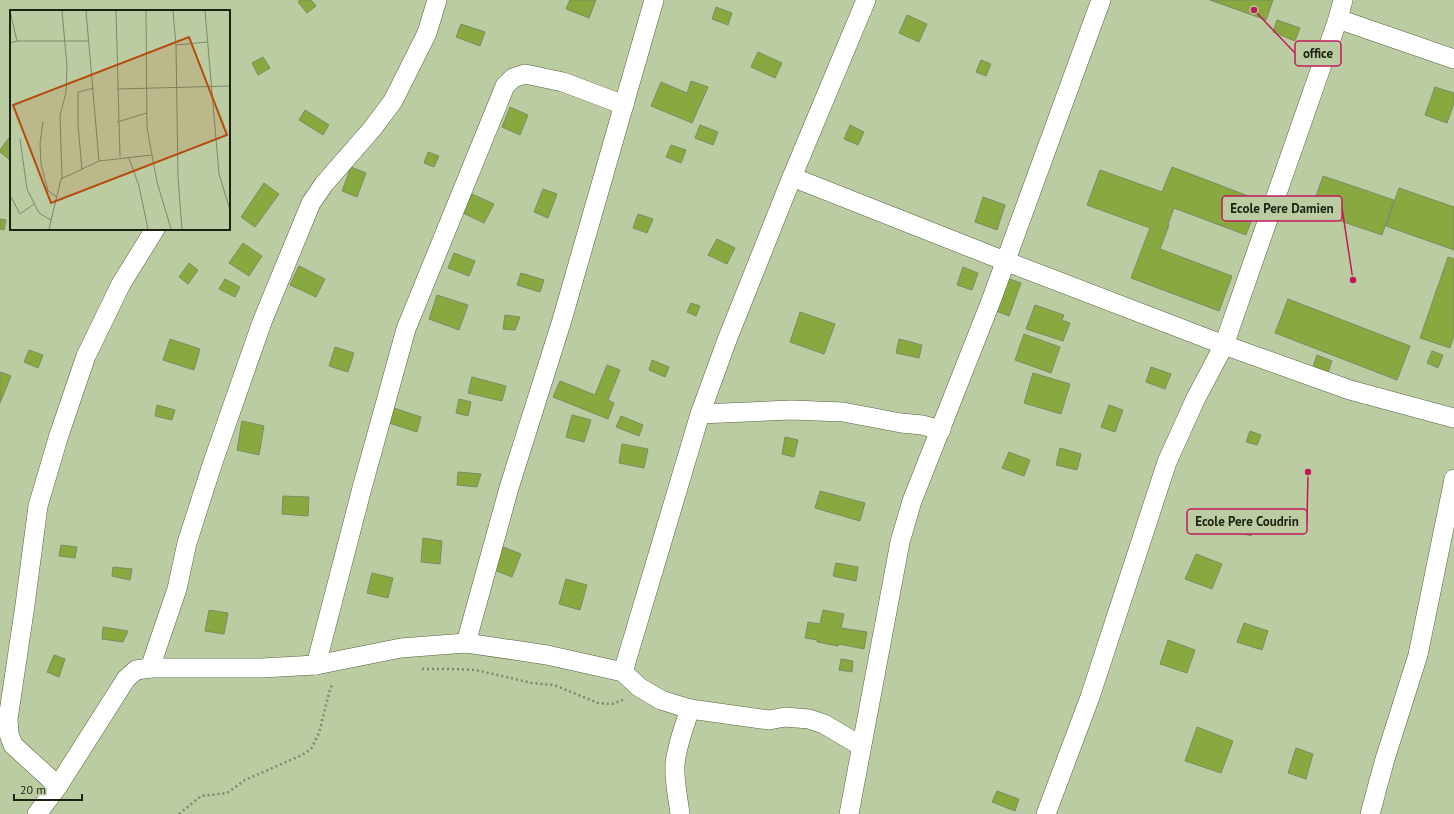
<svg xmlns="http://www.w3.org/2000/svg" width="1454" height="814" viewBox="0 0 1454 814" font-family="'PT Sans',sans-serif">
<rect width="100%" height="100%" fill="#bccca2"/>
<g fill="#88a93f" stroke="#7c8b63">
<path d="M 300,0 L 311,0 L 316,6 L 307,13 L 298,2 Z"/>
<path d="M 570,0 L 596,0 L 589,18 L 566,9 Z"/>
<path d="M 1210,0 L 1273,0 L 1266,20 Z"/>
<path d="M 716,7 L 732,13 L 728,25 L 712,19 Z"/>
<path d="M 907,15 L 927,24 L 919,42 L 899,33 Z"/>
<path d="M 1277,20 L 1300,28 L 1295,41 L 1273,32 Z"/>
<path d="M 461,24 L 485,32 L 480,46 L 456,37 Z"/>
<path d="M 758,52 L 782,63 L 775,78 L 751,67 Z"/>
<path d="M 263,57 L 270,68 L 258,75 L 252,63 Z"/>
<path d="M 981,60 L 991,64 L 986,76 L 976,72 Z"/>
<path d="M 691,81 L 708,87 L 692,123 L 651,106 L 661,82 L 687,93 Z"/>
<path d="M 1435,87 L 1454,93 L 1454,103 L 1447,123 L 1425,115 Z"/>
<path d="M 510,107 L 528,115 L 520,135 L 502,127 Z"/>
<path d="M 305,110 L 329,125 L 323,135 L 299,120 Z"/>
<path d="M 700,125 L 718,132 L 713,145 L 695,138 Z"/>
<path d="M 850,125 L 864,132 L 858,145 L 844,139 Z"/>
<path d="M 11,135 L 11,161 L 0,152 L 0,150 Z"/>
<path d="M 671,145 L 686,150 L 681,163 L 666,157 Z"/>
<path d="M 428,152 L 439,156 L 434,167 L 424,163 Z"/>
<path d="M 351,167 L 366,173 L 357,197 L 342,191 Z"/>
<path d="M 1172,167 L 1259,200 L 1246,235 L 1174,208 L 1168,224 L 1169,225 L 1160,249 L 1232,276 L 1219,311 L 1131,278 L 1150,228 L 1087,205 L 1100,170 L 1162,192 Z"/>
<path d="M 1323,176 L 1394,200 L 1382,235 L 1311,211 Z"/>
<path d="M 264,183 L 279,194 L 255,227 L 241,217 Z"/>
<path d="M 1399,188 L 1454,207 L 1454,250 L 1386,226 Z"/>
<path d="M 543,189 L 557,194 L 548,218 L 534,212 Z"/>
<path d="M 472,194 L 494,204 L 484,223 L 463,213 Z"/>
<path d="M 983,197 L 1005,205 L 997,230 L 975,222 Z"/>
<path d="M 638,214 L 653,219 L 647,233 L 633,228 Z"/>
<path d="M 0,219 L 6,220 L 4,230 L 0,229 Z"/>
<path d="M 717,239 L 735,248 L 727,264 L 708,255 Z"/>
<path d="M 243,243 L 262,256 L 249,276 L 229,263 Z"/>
<path d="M 454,253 L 475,261 L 469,276 L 448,268 Z"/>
<path d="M 1448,257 L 1454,259 L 1454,335 L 1450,348 L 1420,338 Z"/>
<path d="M 189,263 L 198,270 L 188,284 L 179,277 Z"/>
<path d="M 299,266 L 325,279 L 316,297 L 290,285 Z"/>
<path d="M 963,267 L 978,273 L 972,290 L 957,285 Z"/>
<path d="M 521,273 L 544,280 L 540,292 L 517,285 Z"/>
<path d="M 1007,278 L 1021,283 L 1009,316 L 996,311 Z"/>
<path d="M 225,279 L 240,287 L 235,297 L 219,289 Z"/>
<path d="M 437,295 L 468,305 L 459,330 L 429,319 Z"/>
<path d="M 1288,299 L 1410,346 L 1397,380 L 1275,333 Z"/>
<path d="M 691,303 L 700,306 L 696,316 L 687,312 Z"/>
<path d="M 1035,305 L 1064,315 L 1062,320 L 1070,323 L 1063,341 L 1026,329 Z"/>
<path d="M 800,312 L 835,324 L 824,354 L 790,342 Z"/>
<path d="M 505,315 L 520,317 L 515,330 L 503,329 Z"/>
<path d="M 1024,334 L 1060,347 L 1051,373 L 1015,360 Z"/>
<path d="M 170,339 L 200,349 L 194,370 L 163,360 Z"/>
<path d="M 899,339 L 922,345 L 919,358 L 896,353 Z"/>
<path d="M 335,347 L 354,353 L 348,372 L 329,366 Z"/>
<path d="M 29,350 L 43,355 L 38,368 L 24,362 Z"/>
<path d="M 1432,351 L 1443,355 L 1438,368 L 1427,363 Z"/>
<path d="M 1317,355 L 1332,361 L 1328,372 L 1313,367 Z"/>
<path d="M 652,360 L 669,367 L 665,377 L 649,370 Z"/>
<path d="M 607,365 L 620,370 L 608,400 L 614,403 L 608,419 L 553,397 L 560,381 L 595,395 Z"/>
<path d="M 1151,367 L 1171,374 L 1165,389 L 1146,382 Z"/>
<path d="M 1,372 L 11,376 L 0,403 L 0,375 Z"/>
<path d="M 1033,373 L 1070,384 L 1061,414 L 1024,403 Z"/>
<path d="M 472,377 L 506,386 L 502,401 L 468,393 Z"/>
<path d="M 459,399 L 471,402 L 468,416 L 456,413 Z"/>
<path d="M 157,405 L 175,410 L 172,420 L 155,416 Z"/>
<path d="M 1109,405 L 1123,410 L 1115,432 L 1101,427 Z"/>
<path d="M 394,408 L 421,417 L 417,432 L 389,423 Z"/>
<path d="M 572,415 L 591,420 L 584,442 L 566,437 Z"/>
<path d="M 621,416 L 643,425 L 639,436 L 616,427 Z"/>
<path d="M 242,421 L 264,426 L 259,455 L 237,450 Z"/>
<path d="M 1250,431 L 1261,435 L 1257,445 L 1246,442 Z"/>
<path d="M 785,437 L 798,440 L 794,457 L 782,454 Z"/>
<path d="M 622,444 L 648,449 L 644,468 L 619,463 Z"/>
<path d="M 1060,448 L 1081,454 L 1077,470 L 1056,465 Z"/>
<path d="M 1009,452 L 1030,460 L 1024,476 L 1002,468 Z"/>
<path d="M 458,472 L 481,474 L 477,487 L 457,485 Z"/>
<path d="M 820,491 L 865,503 L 860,521 L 815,508 Z"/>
<path d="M 283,496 L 309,497 L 308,516 L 282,514 Z"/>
<path d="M 1245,514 L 1258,518 L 1251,536 L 1238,532 Z"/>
<path d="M 423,538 L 442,541 L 440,564 L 421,562 Z"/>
<path d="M 61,545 L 77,547 L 75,558 L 59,556 Z"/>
<path d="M 503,547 L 521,554 L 512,577 L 494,570 Z"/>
<path d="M 1196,554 L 1222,564 L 1212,589 L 1185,579 Z"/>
<path d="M 836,563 L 858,567 L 856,581 L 833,576 Z"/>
<path d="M 113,567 L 132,569 L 130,580 L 112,576 Z"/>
<path d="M 372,573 L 393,578 L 388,598 L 367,593 Z"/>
<path d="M 566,579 L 587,585 L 580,610 L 559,604 Z"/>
<path d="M 209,610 L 228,613 L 224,634 L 205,631 Z"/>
<path d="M 823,610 L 844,614 L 841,628 L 867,632 L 864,649 L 839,644 L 838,646 L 817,642 L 817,640 L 805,638 L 808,622 L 820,624 Z"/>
<path d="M 1244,623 L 1268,631 L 1262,650 L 1237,642 Z"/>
<path d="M 103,627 L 128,631 L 123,642 L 102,639 Z"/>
<path d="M 1168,640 L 1195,650 L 1187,673 L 1160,664 Z"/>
<path d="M 54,655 L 65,659 L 59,677 L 47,672 Z"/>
<path d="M 841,659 L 853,661 L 852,672 L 839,670 Z"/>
<path d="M 1197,727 L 1233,741 L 1221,773 L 1185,761 Z"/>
<path d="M 1296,748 L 1313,754 L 1306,779 L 1288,773 Z"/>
<path d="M 997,791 L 1019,799 L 1015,811 L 992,802 Z"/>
</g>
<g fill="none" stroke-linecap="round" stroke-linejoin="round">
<defs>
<g id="street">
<path d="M 1338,19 L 1454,59"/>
<path d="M 792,177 L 1005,261 L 1224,345 L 1350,390 L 1454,418"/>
<path d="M 700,414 L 791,410 L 843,412 L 901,423 L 922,425 L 941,430"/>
<path d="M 466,643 L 509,488 L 562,320 L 654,0"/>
<path d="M 316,665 L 362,488 L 406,329 L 505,86 L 513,78 L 525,74 L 563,82 L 624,105"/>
<path d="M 150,668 L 177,589 L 187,543 L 213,462 L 262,322 L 311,203 L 324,184 L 372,129 L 393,101 L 427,33 L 437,0"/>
<path d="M 623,672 L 700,414 L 727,340 L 792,177 L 866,0"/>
<path d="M 58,786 L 13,745 L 9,734 L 8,719 L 25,605 L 38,506 L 59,435 L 86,356 L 121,284 L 155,229"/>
<path d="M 37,814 L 58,786 L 126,679 L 136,670 L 150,668 L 262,668 L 316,665 L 401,648 L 466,643 L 547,655 L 623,672 L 639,687 L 661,700 L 690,709 L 769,720 L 785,717 L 809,719 L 824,724 L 861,746"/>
<path d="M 680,814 C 678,798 674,780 675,764 C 677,745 684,727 690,709"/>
<path d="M 849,814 L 900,542 L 912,501 L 991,301 L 1101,0"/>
<path d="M 1046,814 L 1090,697 L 1167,462 L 1195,400 L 1224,345 L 1338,19 L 1343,0"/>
<path d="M 1370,814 L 1385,759 L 1418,655 L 1454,479"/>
</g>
</defs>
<use href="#street" stroke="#54613b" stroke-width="20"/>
<g stroke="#7d8868" stroke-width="2.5" stroke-dasharray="2 3" stroke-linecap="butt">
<path d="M 422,669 L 450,669 L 476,670 L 532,683 L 554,685 L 598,703 L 612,704 L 623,700"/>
<path d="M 179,814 L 201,796 L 227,793 L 245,780 L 302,755 L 311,749 L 319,733 L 330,689 L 333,683"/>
</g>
<use href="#street" stroke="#fff" stroke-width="19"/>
</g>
<g transform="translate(10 10)">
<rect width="220" height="220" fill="#bccca2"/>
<path fill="none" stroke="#7c8868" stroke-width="1" d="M 0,1 L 7,31M 52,1 L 57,56 L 56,83 L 50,105 L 52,168M 76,1 L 89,151M 106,1 L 110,147M 136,1 L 137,118 L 147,172 L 161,219M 163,1 L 166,35 L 168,168 L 172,219M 195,1 L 209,164 L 220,200M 0,33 L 7,31 L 79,31M 166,35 L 197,32M 107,79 L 220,76M 33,111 L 30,134 L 31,154 L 38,181 L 47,187M 107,112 L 137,103M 10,129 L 17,179 L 29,203 L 41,210M 119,148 L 129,176 L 138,219M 72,160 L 68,115 L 68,82 L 84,78M 0,185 L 10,204 L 24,194M 39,219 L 51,169 L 89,151 L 142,145"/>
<path fill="#b54b0d" fill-opacity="0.15" stroke="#b54b0d" stroke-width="2" d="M 179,27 L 217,125 L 41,193 L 3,95 Z"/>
<rect width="220" height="220" fill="none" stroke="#1c2111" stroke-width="2"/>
</g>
<path fill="none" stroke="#c2185b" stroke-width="1.5" d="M1254 10L1295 53M1353 280L1342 208M1308 472L1307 522"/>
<g fill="#c2185b" stroke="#bccca2" stroke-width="1.5">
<circle cx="1254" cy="10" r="4"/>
<circle cx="1353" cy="280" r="4"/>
<circle cx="1308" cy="472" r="4"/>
</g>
<g fill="#bccca2" stroke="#c2185b" stroke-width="1.5">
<rect x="1295" y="41" width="46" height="25" rx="4"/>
<rect x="1222" y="196" width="120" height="25" rx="4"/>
<rect x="1187" y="509" width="120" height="25" rx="4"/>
</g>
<g font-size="13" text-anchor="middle" font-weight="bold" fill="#1c2111">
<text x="1318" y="58">office</text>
<text x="1282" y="213">Ecole Pere Damien</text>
<text x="1247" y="526">Ecole Pere Coudrin</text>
</g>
<path d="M14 794v6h68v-6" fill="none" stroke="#1c2111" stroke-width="2"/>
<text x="20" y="794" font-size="12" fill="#1c2111" stroke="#bccca2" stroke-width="3" paint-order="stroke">20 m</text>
</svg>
